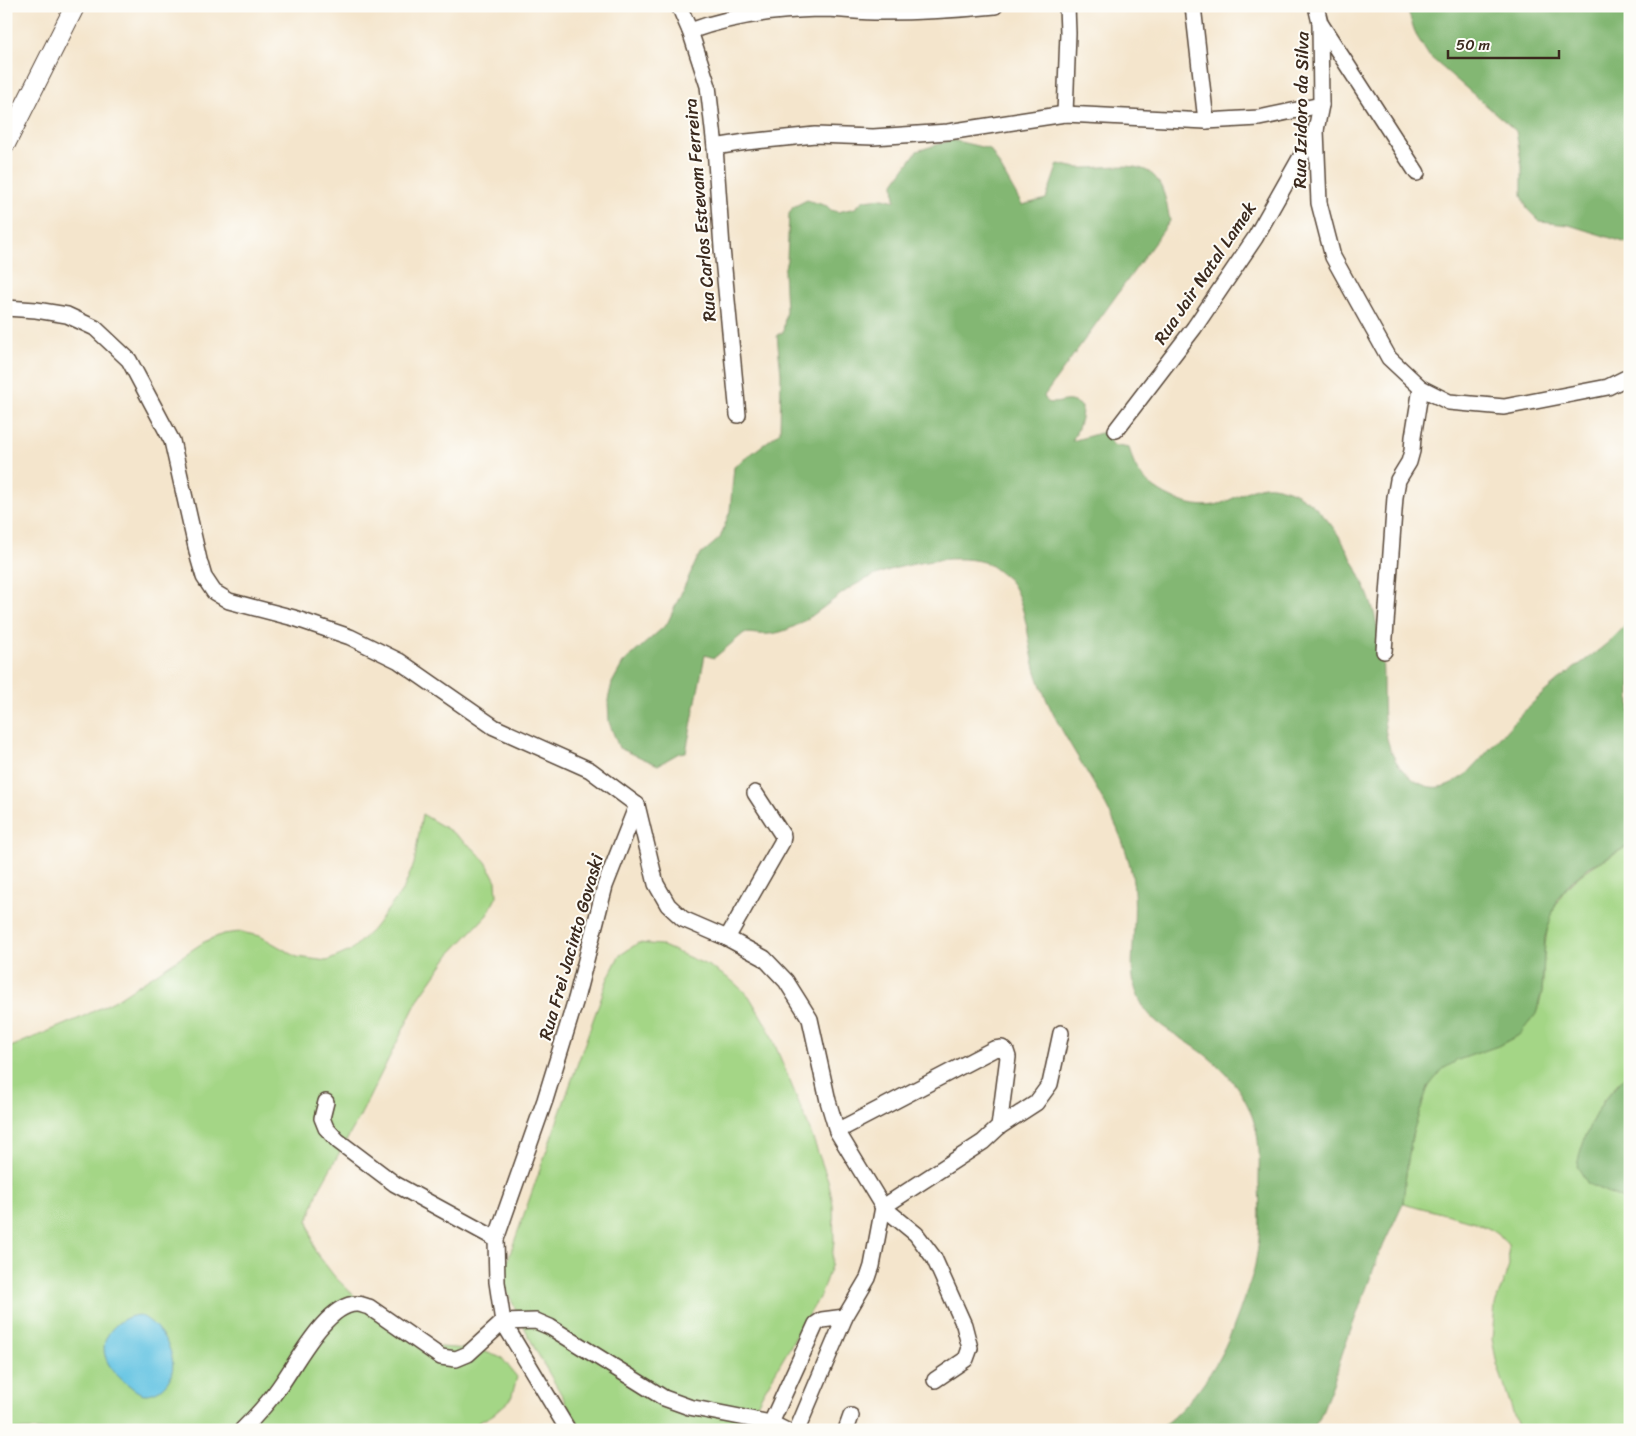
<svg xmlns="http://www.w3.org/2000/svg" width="1636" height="1436" viewBox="0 0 1636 1436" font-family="Sriracha,sans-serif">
<rect width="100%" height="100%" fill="#fdfcf7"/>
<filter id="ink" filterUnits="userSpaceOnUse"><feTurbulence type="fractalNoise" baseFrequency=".02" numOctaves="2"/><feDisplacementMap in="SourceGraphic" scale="10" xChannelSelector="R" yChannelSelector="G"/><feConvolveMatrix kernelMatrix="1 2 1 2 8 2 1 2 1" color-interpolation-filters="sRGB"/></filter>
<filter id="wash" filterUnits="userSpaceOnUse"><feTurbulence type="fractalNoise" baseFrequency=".0096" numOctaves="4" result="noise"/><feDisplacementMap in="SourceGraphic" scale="20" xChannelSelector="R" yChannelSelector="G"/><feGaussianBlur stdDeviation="1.12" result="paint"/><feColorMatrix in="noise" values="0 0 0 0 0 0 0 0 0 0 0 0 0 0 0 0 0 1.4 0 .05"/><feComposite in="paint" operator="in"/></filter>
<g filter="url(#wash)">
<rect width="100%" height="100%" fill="#f4e5cc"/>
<g fill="#a4d686" stroke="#708052">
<path d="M 422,814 L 449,830 L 474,849 L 486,862 L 496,881 L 497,896 L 487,915 L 449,955 L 419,998 L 358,1120 L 319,1189 L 308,1221 L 315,1251 L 335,1277 L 372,1313 L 428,1346 L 480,1350 L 502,1358 L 517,1377 L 511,1399 L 494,1414 L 465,1430 L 6,1430 L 6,1049 L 80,1018 L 114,1001 L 204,942 L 223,934 L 240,932 L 260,936 L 297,957 L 327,961 L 350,951 L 372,930 L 403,890 L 414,864 Z"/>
<path d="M 1630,845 L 1630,1073 L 1618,1083 L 1603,1101 L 1591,1123 L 1588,1184 L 1619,1197 L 1630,1204 L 1630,1430 L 1519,1430 L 1497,1364 L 1492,1339 L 1495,1305 L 1509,1266 L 1508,1245 L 1498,1233 L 1475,1222 L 1403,1203 C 1406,1168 1414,1090 1444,1068 C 1471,1049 1504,1052 1527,1025 C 1530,1021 1534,1017 1536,1013 C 1544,996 1543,975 1544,957 C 1548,889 1575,875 1630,845 Z"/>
<path d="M 638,943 L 661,945 L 709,966 L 731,980 L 749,996 L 768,1028 L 808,1125 L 828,1180 L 833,1204 L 834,1242 L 831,1266 L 820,1296 L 763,1393 L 751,1416 L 746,1430 L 582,1430 L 535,1349 L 501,1279 L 608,978 L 619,956 Z"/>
</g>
<g fill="#83b773" stroke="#5f7048">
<path d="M 1406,6 L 1630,6 L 1630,244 L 1569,225 L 1540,222 L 1527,209 L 1522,195 L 1522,167 L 1516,131 L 1429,56 L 1416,35 Z"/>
<path d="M 952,140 L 990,149 L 1022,205 L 1046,199 L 1058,164 C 1065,165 1073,168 1080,168 C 1102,169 1139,159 1155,177 C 1165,189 1167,206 1170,221 L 1044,396 L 1047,402 C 1063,406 1065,394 1082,407 C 1082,421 1078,429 1072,441 L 1107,431 L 1112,445 L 1129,448 C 1131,453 1132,460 1135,466 C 1148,492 1191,512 1219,504 C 1236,499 1254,484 1272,486 C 1306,490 1332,521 1347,550 C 1358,570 1369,594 1375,616 C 1378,629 1380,644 1382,657 C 1386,699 1374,752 1414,780 C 1435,794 1449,786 1468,773 C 1494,745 1519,714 1548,689 C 1575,665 1607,649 1630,620 L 1630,845 L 1589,867 L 1571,882 L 1557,899 L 1545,937 L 1542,991 L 1536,1014 L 1519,1035 L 1498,1046 L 1458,1060 L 1443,1069 L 1428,1087 L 1412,1135 L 1406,1174 L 1403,1203 L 1378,1257 L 1342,1354 L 1333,1384 L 1319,1419 L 1312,1430 L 1158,1430 C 1203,1394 1225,1355 1243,1301 C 1248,1287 1254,1274 1256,1259 C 1261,1235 1260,1209 1259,1184 C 1259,1170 1260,1155 1258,1140 C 1252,1098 1227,1069 1193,1046 C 1167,1028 1147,1022 1136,991 C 1131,976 1132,962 1133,947 C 1134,920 1137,892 1130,866 C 1113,796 1059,743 1037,675 C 1028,647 1027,600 1008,579 C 1005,576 1001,574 998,571 C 995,569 992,566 988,564 C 977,558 951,558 939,560 C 909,564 881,570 855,585 C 829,600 800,632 769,634 C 761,635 752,633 744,633 L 714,658 L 705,655 L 686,752 L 679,753 L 658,765 L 619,748 L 609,722 L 608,700 L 612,683 L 623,663 L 667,624 L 698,557 L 720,538 L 730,511 L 734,467 L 780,432 L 781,374 L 777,335 L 783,332 L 786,310 L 784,271 L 787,260 L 789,214 L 793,207 L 807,200 L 827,206 L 831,210 L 838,212 L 855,208 L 864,200 L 883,198 L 895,201 L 894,183 L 917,151 Z"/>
<path d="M 1630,1073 L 1630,1204 L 1619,1197 L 1588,1184 L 1577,1166 C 1584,1130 1601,1097 1630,1073 Z"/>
</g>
<path fill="#65c4e3" stroke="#507780" d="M 139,1315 C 162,1324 187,1366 163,1387 C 159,1391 152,1394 146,1394 C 138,1394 132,1387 126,1383 C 108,1369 95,1349 112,1329 C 119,1321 128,1316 139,1315 Z"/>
</g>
<g filter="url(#ink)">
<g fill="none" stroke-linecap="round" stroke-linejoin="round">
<defs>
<g id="minor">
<path d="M 679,6 L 690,31 L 708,86 L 715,147 L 722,248 L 738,415"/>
<path d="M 1193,6 L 1206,121"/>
<path d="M 1316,6 L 1320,23 L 1321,105 L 1316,130 L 1319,203 L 1333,257 L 1389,358 L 1421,388 L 1449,402 L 1504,407 L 1608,387 L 1630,376"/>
<path d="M 1320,23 L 1417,173"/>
<path d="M 690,31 C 731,16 775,10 818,9 C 839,9 859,12 880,12 C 918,12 956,10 995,6"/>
<path d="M 1065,114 L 1068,33 L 1067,6"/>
<path d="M 715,147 L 746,142 L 815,135 L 873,137 L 948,132 L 1065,114 L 1206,121 L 1259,118 L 1321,105"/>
<path d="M 6,308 L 36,310 L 67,315 L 95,328 L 129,360 L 172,441 L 199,560 L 204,577 L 214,592 L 229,601 L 294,618 L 350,637 L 399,661 L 494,727 L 590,770 L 637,805"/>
<path d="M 1116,430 L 1194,328 L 1255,238 L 1316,130"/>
<path d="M 1384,651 L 1395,497 L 1398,480 L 1409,462 L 1412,451 L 1413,437 L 1421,388"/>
<path d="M 637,805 L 656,884 L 668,905 L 683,919 L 727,938 L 764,958 L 786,981 L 810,1019 L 828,1101 L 837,1131 L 883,1207 L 916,1234 L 934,1258 L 964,1325 L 970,1348 L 966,1359 L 935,1380"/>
<path d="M 727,938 L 782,842 L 783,836 L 755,793"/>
<path d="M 326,1102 L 322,1118 L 326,1128 L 338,1141 L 395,1184 L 496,1239"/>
<path d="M 999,1127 L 1036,1103 L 1050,1084 L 1061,1033"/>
<path d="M 771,1423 L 816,1324 L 822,1320 L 845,1317"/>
<path d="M 242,1430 C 256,1416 269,1402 280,1386 C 296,1364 327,1303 357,1304 C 361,1304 365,1306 369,1307 L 441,1357 L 456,1359 L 468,1354 L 503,1322 L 536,1321 L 550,1327 L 664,1398 L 689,1407 L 771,1423 L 785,1430"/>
<path d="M 568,1430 L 503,1322 L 497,1282 L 496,1239 L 545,1100 L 576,999 L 605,886 L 637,805"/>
<path d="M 797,1430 L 845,1317 L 868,1278 L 872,1266 L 883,1207 L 983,1142 L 999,1127 L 1008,1057 L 1006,1051 L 1002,1048 L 994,1049 L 837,1131"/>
<path d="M 846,1430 L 851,1416"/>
</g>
<path id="major" d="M 6,143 L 75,6"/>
</defs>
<use href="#minor" stroke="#574638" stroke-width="18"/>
<use href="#major" stroke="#574638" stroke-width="21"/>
<use href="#minor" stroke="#fff" stroke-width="15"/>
<use href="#major" stroke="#fff" stroke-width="19"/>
</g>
</g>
<g text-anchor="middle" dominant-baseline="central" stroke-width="4" stroke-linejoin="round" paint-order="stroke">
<g font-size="18" fill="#3b2a1e" stroke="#fdfcf7">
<text transform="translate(1301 110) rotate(-89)">Rua Izidoro da Silva</text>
<text transform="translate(700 210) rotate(-95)">Rua Carlos Estevam Ferreira</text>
<text transform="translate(1205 273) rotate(-56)">Rua Jair Natal Lamek</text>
<text transform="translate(571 947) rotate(-74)">Rua Frei Jacinto Govaski</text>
</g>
</g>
<rect width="1636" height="1436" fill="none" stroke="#fdfcf7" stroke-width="25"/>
<path d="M1448 50v8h111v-8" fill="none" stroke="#3b2a1e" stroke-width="2.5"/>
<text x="1456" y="50" font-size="15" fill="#3b2a1e" stroke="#fdfcf7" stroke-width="4" paint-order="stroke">50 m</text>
</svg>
